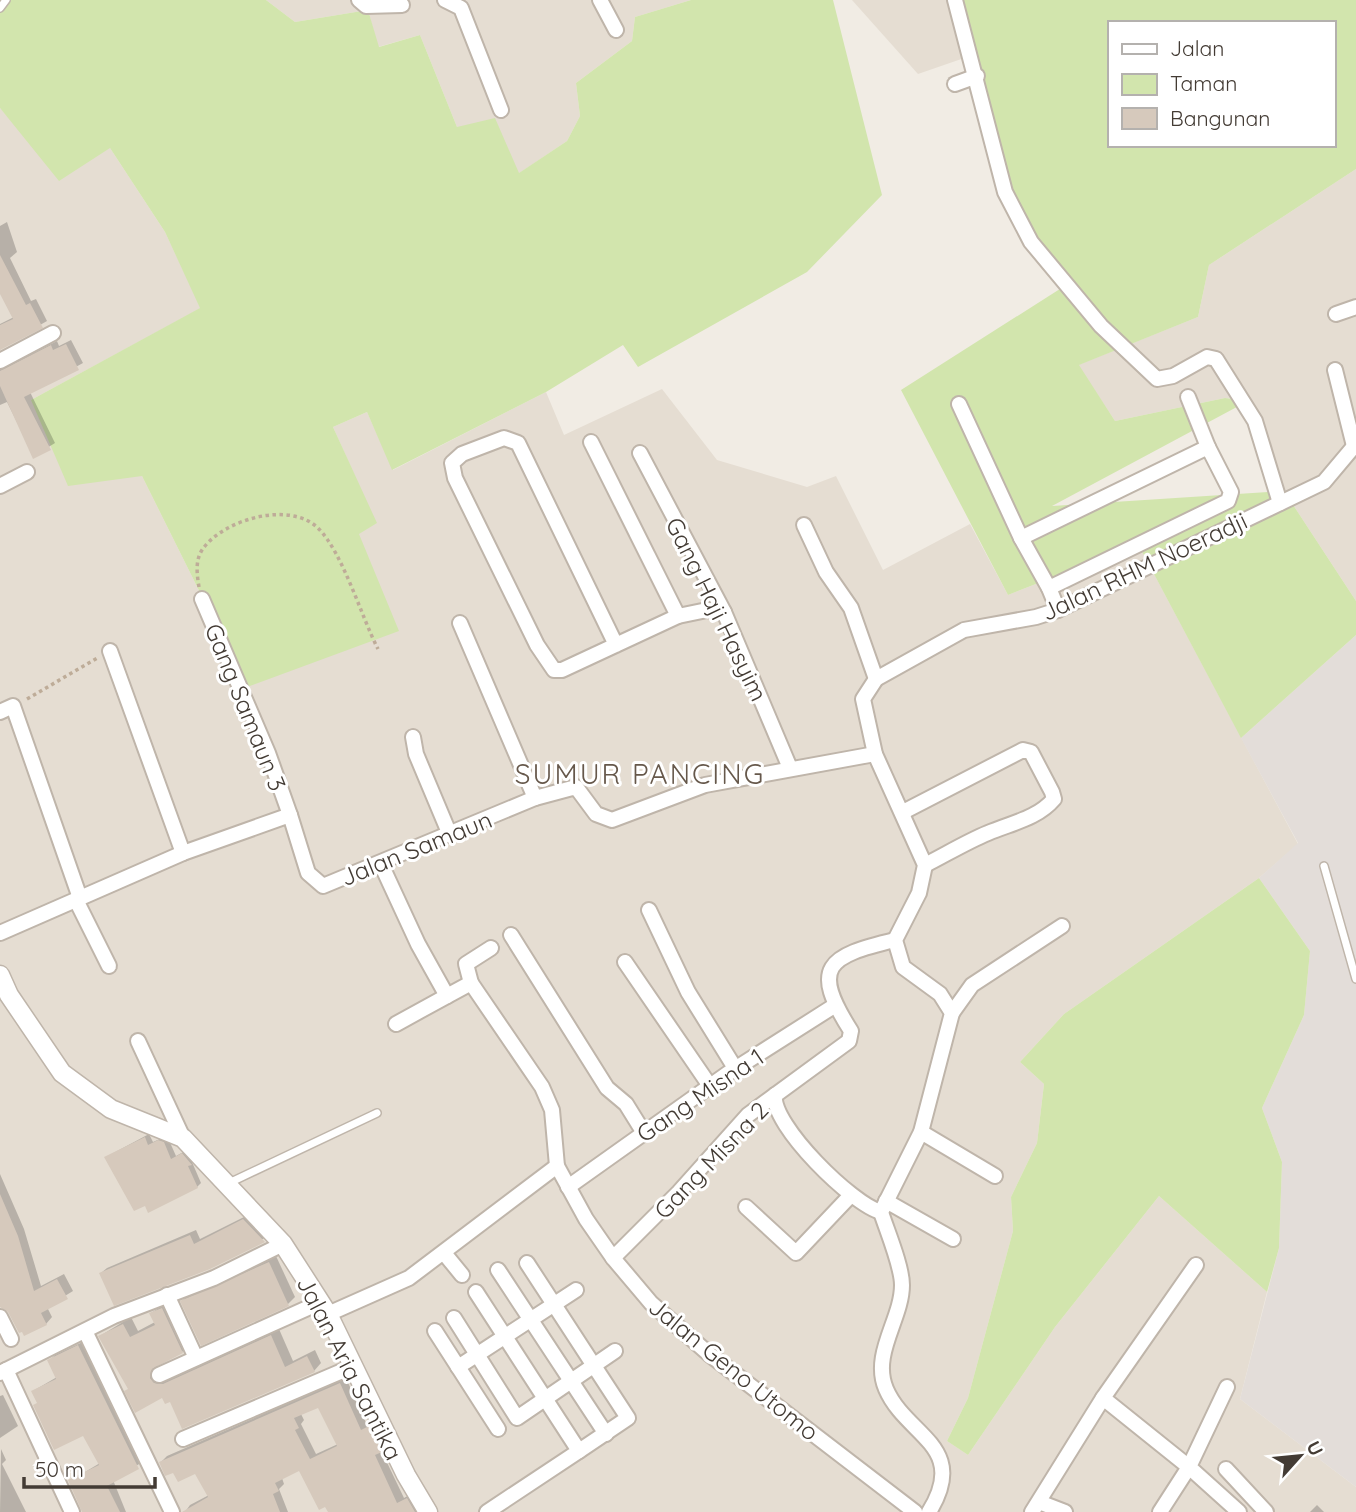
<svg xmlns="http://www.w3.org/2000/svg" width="1356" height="1512" viewBox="0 0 1356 1512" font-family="Quicksand,sans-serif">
<rect width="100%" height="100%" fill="#f1ece4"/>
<g fill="#e5ddd2">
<path d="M 266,0 L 691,0 L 635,17 L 632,41 L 576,83 L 580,116 L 567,141 L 518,174 L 457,127 L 420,35 L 378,47 L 368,10 L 295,22 Z"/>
<path d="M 852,0 L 958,0 L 970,56 L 918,74 Z"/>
<path d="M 0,108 L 19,129 L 110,148 L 165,232 L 201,308 L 31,400 L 142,476 L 247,687 L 359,533 L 376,523 L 333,427 L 367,412 L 393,470 L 546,392 L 564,435 L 662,389 L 717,460 L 807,487 L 836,476 L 883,570 L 970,524 L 1008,595 L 1138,544 L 1298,844 L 1259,878 L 1064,1014 L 1020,1062 L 1044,1084 L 1037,1143 L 1011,1197 L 1013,1231 L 968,1398 L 947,1441 L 968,1455 L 1055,1327 L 1159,1196 L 1267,1292 L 1240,1399 L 1356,1487 L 1356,1512 L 0,1512 Z"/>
<path d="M 1356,169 L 1356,601 L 1284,491 L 1248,401 L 1225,398 L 1115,421 L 1078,365 L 1198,317 L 1209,265 Z"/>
</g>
<path fill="#e3ddd9" d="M 1356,635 L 1356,1487 L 1240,1399 L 1279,1248 L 1282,1162 L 1262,1108 L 1304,1015 L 1310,951 L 1259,878 L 1298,843 L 1241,738 Z"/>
<g fill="#d2e5ad" fill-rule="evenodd">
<path d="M 0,0 L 266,0 L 295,22 L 368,10 L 379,47 L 420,35 L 457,127 L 495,118 L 519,173 L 567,141 L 580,116 L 576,83 L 632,41 L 635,17 L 691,0 L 833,0 L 882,195 L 807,272 L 638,367 L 623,345 L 546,392 L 392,470 L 367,412 L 333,427 L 377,523 L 359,534 L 399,631 L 247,687 L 142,476 L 68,486 L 31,400 L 200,308 L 165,232 L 110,148 L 59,181 L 0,108 Z"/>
<path d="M 958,0 L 1356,0 L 1356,169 L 1209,265 L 1198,317 L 1079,365 L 1115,421 L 1225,398 L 1248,401 L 1052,506 L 1284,491 L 1356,601 L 1356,635 L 1241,738 L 1138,544 L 1008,595 L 901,390 L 1063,287 L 1001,203 ZM 1109,23 L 1333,23 L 1333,145 L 1109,145 Z"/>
<path d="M 1259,878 L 1310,951 L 1304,1015 L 1262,1108 L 1282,1162 L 1279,1248 L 1267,1292 L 1159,1196 L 1055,1327 L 968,1455 L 947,1441 L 968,1398 L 1013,1231 L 1011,1197 L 1037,1143 L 1044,1084 L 1020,1062 L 1064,1014 Z"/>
</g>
<g fill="#0003" fill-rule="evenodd">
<path d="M 7,222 L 17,252 L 10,258 L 31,301 L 36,299 L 47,321 L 0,348 L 0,324 L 14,317 L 0,290 L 0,226 Z"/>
<path d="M 71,340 L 83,363 L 30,392 L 55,443 L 34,456 L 7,402 L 0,405 L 0,362 L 10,365 L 57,341 L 59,346 Z"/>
<path d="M 149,1134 L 153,1142 L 164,1137 L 168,1138 L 176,1156 L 187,1150 L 195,1159 L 192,1162 L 201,1183 L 197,1187 L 106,1157 Z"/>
<path d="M 0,1174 L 24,1229 L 41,1286 L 64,1274 L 73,1291 L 47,1307 L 52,1317 L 46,1324 L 0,1306 Z"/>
<path d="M 250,1214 L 270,1235 L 209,1268 L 101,1273 L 107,1268 L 196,1230 L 200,1239 Z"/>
<path d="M 276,1256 L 295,1297 L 288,1304 L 182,1301 L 190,1294 Z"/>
<path d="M 170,1301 L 190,1344 L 182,1352 L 158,1364 L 157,1370 L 166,1378 L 279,1329 L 293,1361 L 315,1350 L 321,1363 L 314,1371 L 171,1399 L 129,1388 L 100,1336 L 131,1317 L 138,1331 L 155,1322 L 151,1313 Z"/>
<path d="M 87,1340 L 144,1461 L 113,1480 L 126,1512 L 84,1512 L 70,1481 L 100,1463 L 84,1434 L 39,1402 L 33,1391 L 57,1377 L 49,1361 L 55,1355 Z"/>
<path d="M 346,1378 L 367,1425 L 376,1421 L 387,1444 L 381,1450 L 404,1498 L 413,1493 L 424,1512 L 330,1512 L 300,1468 L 282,1478 L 284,1484 L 279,1489 L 288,1512 L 185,1512 L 190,1505 L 209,1495 L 196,1471 L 174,1470 L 161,1462 L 167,1456 ZM 319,1405 L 338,1444 L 316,1454 L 301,1424 L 304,1420 L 301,1414 Z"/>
<path d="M 3,1395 L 18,1426 L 0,1438 L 0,1396 Z"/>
<path d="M 1,1449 L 6,1460 L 2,1464 L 26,1512 L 0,1512 Z"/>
<path d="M 1317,1505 L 1324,1512 L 1310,1512 Z"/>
</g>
<g fill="#d6c9bc" fill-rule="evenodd">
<path d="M 0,255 L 26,305 L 30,303 L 43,328 L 0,350 L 0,325 L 13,319 L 0,294 Z"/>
<path d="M 66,344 L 79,370 L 24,397 L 51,450 L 33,459 L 0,386 L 0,371 L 51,345 L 53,350 Z"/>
<path d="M 145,1137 L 148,1145 L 158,1140 L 164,1142 L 171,1159 L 182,1153 L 192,1165 L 188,1166 L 198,1188 L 148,1213 L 145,1206 L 134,1211 L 104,1157 Z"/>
<path d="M 0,1194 L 18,1236 L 34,1291 L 57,1279 L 68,1299 L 41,1313 L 47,1325 L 24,1336 L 22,1332 L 19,1333 L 8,1312 L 0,1307 Z"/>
<path d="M 243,1219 L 265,1242 L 210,1269 L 114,1306 L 99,1273 L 190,1235 L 194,1244 Z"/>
<path d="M 269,1262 L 289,1306 L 201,1346 L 180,1301 Z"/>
<path d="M 162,1308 L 183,1353 L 152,1369 L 150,1378 L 154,1383 L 163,1384 L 271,1335 L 285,1367 L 307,1356 L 315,1372 L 182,1429 L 170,1402 L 165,1404 L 162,1398 L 135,1413 L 124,1391 L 128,1389 L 98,1336 L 123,1324 L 130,1337 L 155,1325 L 149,1313 Z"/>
<path d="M 78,1345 L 139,1469 L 107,1486 L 120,1512 L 82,1512 L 68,1480 L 99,1465 L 83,1436 L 54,1450 L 33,1405 L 37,1403 L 31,1391 L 56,1379 L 47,1360 Z"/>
<path d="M 340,1383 L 361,1430 L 369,1426 L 382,1452 L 375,1455 L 397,1503 L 407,1498 L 415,1512 L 328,1512 L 325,1507 L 319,1510 L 299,1471 L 275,1483 L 279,1491 L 273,1494 L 280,1512 L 182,1512 L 208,1497 L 195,1474 L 178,1482 L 173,1473 L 165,1476 L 159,1462 ZM 318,1408 L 337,1446 L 310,1459 L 295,1430 L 299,1428 L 294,1418 Z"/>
</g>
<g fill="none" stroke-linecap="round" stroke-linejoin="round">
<defs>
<g id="service">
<path d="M 0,8 L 6,0"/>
<path d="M 1324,866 L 1356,979"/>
<path d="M 229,1183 L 377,1113"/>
</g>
<g id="minor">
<path d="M 359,0 L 366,6 L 402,5"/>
<path d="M 445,0 L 461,8 L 501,110"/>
<path d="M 600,0 L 616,30"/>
<path d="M 955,0 L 1005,192 L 1031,242 L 1101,326 L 1157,379 L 1173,376 L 1207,357 L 1216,359 L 1255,421 L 1280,503"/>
<path d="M 955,84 L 977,76"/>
<path d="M 1336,314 L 1356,307"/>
<path d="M 0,361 L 53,333"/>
<path d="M 1335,370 L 1354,446"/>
<path d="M 1188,397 L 1208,447"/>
<path d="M 959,404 L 1021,538 L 1208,447 L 1231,492 L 1228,501 L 1049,588"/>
<path d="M 591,442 L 678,616"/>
<path d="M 640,453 L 724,612 L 790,768"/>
<path d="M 0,486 L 27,472"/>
<path d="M 804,525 L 826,572 L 851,608 L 876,679"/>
<path d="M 1021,538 L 1049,588 L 1058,610"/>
<path d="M 202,599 L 268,753 L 290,815"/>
<path d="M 460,623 L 535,798"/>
<path d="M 616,645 L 518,443 L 504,438 L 462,454 L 452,463 L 455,478 L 537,645 L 554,670 L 562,670 L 678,616 L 707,610 L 724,612"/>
<path d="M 110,651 L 183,853"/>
<path d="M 0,712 L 13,706 L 80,898"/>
<path d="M 413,737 L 416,754 L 450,835"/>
<path d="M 903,812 L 1023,750 L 1031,752 L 1052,792 L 1054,799 C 1037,819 1011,823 988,833 C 966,842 945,855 925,865"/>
<path d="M 381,864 L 418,944 L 447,996 L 471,983 L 542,1087 L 552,1110 L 557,1166 L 586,1219 L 613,1258 L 651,1303 L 709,1354 L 915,1512"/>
<path d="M 76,900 L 109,966"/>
<path d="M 649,910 L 688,992 L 735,1068"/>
<path d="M 0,933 L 183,853 L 290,815 L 308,873 L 323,886 L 535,798 L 576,787 L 596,814 L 612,820 L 705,785 L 875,754"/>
<path d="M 511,935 L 607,1088 L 626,1104 L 644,1133"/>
<path d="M 625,962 L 710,1086"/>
<path d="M 471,983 L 466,964 L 491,948"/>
<path d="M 952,1013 L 972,985 L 1062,926"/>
<path d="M 396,1024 L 447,996"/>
<path d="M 138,1041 L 183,1138"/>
<path d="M 775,1095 C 771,1125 853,1205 881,1212"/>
<path d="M 921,1132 L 995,1176"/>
<path d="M 568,1187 L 727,1074 L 834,1006"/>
<path d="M 886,1201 L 953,1239"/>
<path d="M 746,1207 L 796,1253 L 851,1195"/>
<path d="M 444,1253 L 462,1275"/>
<path d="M 613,1258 L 679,1192 L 748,1115 L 849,1041 L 851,1031 C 810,967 827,956 895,940"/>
<path d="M 527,1263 L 628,1418 L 579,1451"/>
<path d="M 498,1270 L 606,1434"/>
<path d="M 476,1292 L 579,1451 L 487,1512"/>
<path d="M 167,1295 L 196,1358"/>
<path d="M 328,1314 L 409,1278 L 557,1166"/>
<path d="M 0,1317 L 11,1339"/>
<path d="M 454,1318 L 517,1418 L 615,1351"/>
<path d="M 85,1331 L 172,1512"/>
<path d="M 435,1331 L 498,1429"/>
<path d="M 458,1367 L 576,1290"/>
<path d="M 6,1370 L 72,1512"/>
<path d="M 0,1373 L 114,1316 L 214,1278 L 283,1244"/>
<path d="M 159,1375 L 321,1302"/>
<path d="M 1227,1387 L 1189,1467 L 1239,1512"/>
<path d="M 183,1439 L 354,1366"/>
<path d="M 1226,1469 L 1266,1512"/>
<path d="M 1039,1502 L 1065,1512"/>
<path d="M 929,1512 C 970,1446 906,1436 886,1389 C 871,1354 902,1319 902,1285 C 902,1266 887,1231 881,1212 L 921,1132 L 952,1013 L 940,994 L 903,967 L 895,940 L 919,893 L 925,865 L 875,754 L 863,699 L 876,679 L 964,630 L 1036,617 L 1058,610 L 1324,482 L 1356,444"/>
<path d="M 1032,1512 L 1103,1398"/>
<path d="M 1160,1512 L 1189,1467 L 1103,1398 L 1196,1265"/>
</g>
<path id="tertiary" d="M 0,975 L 9,995 L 62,1073 L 111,1109 L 183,1138 L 283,1244 L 328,1314 L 406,1475 L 428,1512"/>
</defs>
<use href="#service" stroke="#bfb5aa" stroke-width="10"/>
<use href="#minor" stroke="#bfb5aa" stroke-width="18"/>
<use href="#tertiary" stroke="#bfb5aa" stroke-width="21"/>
<g stroke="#beac98" stroke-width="3.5" stroke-dasharray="3.5 3.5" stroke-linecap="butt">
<path d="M 199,587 C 197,575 195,561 202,550 C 222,520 289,500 318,528 C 343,553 361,616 378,649"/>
<path d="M 27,699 L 99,657"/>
</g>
<use href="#service" stroke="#fff" stroke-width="7"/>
<use href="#minor" stroke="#fff" stroke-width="14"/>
<use href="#tertiary" stroke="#fff" stroke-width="18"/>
</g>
<g text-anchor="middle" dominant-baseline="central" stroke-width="6" stroke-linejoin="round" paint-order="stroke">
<g font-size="24" fill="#433b34" stroke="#fff">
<text transform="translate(1144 566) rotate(-25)">Jalan RHM Noeradji</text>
<text transform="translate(717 609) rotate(64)">Gang Haji Hasyim</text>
<text transform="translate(246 707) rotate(68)">Gang Samaun 3</text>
<text transform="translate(416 848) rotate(-22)">Jalan Samaun</text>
<text transform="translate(700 1095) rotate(-34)">Gang Misna 1</text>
<text transform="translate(711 1160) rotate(-46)">Gang Misna 2</text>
<text transform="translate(350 1368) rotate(63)">Jalan Aria Santika</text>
<text transform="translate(734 1369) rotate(39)">Jalan Geno Utomo</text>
</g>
<g font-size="28" letter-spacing="2" fill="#66584b" stroke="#fff">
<text x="640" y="773">SUMUR PANCING</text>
</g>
</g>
<rect x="1108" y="21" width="228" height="126" fill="#ffffff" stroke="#b4b1ae" stroke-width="2"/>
<rect x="1122" y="44" width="35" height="10" fill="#ffffff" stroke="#b4b1ae" stroke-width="2"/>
<text x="1170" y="56" font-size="21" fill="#433b34">Jalan</text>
<rect x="1122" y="74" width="35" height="21" fill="#d2e5ad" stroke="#b4b1ae" stroke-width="2"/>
<text x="1170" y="91" font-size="21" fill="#433b34">Taman</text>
<rect x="1122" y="108" width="35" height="21" fill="#d6c9bc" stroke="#b4b1ae" stroke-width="2"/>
<text x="1170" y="126" font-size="21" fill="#433b34">Bangunan</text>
<g transform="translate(1300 1456) rotate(63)" stroke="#ffffff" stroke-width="5" paint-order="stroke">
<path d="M0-5L12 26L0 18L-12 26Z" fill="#433b34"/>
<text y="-10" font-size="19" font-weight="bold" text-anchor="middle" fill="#433b34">U</text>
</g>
<path d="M24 1477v10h131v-10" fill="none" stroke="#433b34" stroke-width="3.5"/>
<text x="35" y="1477" font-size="21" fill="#433b34" stroke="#ffffff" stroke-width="5" paint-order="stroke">50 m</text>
</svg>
